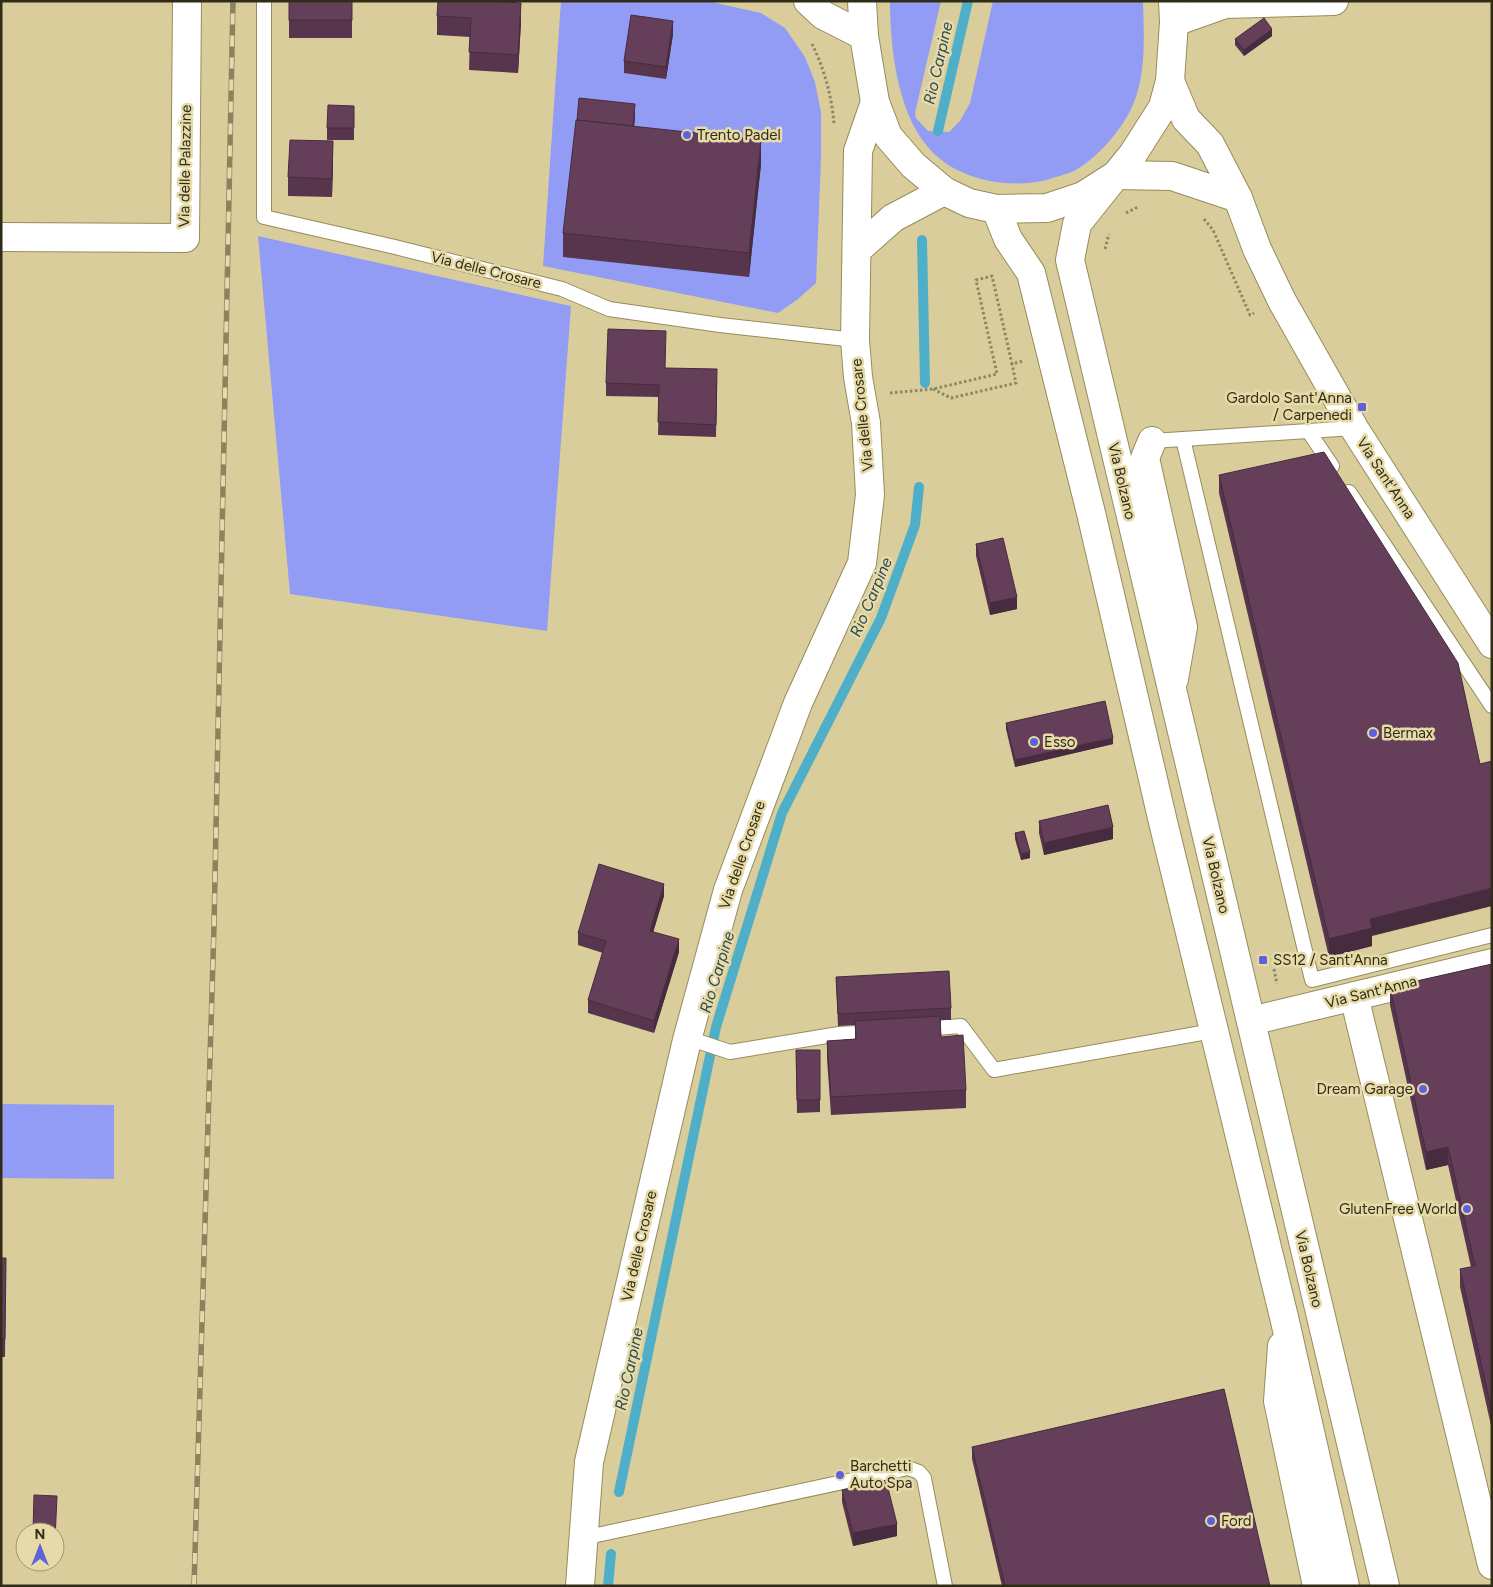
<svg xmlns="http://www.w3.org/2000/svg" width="1493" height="1587" viewBox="0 0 1493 1587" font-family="Figtree,sans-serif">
<rect width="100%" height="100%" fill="#d9ce9b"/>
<g fill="#939cf4">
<path d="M 561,1 L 707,1 L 761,13 L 785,28 L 805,57 L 815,82 L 821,112 L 821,158 L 816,283 L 798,299 L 778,313 L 543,266 Z"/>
<path d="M 890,1 L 941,1 L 915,113 L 916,118 L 928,131 L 949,132 L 960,121 L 970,103 L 993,1 L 1143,1 C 1144,37 1147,81 1129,113 C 1117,135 1097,158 1074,171 C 1070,173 1065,174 1060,176 C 1054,177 1048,180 1042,181 C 1004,189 952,178 927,146 C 897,110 890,47 890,1 Z"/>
<path d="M 258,236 L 571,306 L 547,631 L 290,594 Z"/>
<path d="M 1,1104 L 114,1105 L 114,1179 L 1,1178 Z"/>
</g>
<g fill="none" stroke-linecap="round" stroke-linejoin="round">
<g stroke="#4fafc9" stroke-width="10">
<path d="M 938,131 L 968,1"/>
<path d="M 922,240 L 925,383"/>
<path d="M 619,1492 L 716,1027 L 782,813 L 881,618 L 915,525 L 919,487"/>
<path d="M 608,1586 L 611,1554"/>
</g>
<defs>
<g id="service">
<path d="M 264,1 L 264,217 L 395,247 L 562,289 L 609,309 L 720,325 L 855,340"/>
<path d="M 1309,432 L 1332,466"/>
<path d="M 1183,439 L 1312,980 L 1492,935"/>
<path d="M 1152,441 L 1354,428"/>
<path d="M 1349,492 L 1492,706"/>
<path d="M 922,1029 L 961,1026 L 994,1070 L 1213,1031"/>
<path d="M 687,1040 L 700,1042 L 730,1052 L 839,1034 L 874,1032"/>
<path d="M 583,1538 L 908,1468 L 919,1472 L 924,1478 L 945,1586"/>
</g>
<g id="minor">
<path d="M 808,1 L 823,15 L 864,36"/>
<path d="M 1174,22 L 1225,4 L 1334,1"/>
<path d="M 1170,81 L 1186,119 L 1210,144 L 1238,198 L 1257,249 L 1282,301 L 1354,428 L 1492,644"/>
<path d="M 1116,175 L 1172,176 L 1238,198"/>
<path d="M 1,237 L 185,238 L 187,1"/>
<path d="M 857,250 L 893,218 L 944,191"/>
<path d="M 1354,996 L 1492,1565"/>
<path d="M 1251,1021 L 1492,963"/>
<path d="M 580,1586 L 589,1462 L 687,1040 L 728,890 L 798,703 L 862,563 L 870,495 L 866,423 L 858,377 L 855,340 L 858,151 L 875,102"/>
</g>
<g id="secondary">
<path d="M 862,1 L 864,36 L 875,102 L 888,136 L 913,165 L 944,191 L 969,203 L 996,209 L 1047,208 L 1083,196 L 1116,175 L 1133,154 L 1163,107 L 1170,81 L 1174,22 L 1173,1"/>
<path d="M 1116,175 L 1077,224 L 1070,260 L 1385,1586"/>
<path d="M 996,209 L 1008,239 L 1031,273 L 1091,513 L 1163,822 L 1284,1317 L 1345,1586"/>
<path d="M 1152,441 L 1145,458 L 1183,627 L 1174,679"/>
<path d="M 1282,1346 L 1278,1401 L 1317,1586"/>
</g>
</defs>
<use href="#service" stroke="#968c5b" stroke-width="16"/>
<use href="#minor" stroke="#968c5b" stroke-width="30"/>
<use href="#secondary" stroke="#968c5b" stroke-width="30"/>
<g stroke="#8e8661" stroke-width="3" stroke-dasharray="2.5 2.5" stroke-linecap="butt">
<path d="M 812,44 C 824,68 832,97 834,124"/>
<path d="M 1126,213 L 1138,207"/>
<path d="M 1204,219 L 1213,230 L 1250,315 L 1254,313"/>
<path d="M 1105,249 L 1109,234"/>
<path d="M 933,389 L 951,398 L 1016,383 L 1012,364"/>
<path d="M 890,393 L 933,389 L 997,374 L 976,280 L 992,276 L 1012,364 L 1023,361"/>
<path d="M 1274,969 L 1277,984"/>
</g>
<use href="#service" stroke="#fff" stroke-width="14"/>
<use href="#minor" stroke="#fff" stroke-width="28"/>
<use href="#secondary" stroke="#fff" stroke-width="28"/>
<defs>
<path id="rail" d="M 194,1586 L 214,926 L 233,1"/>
</defs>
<use href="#rail" stroke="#8b835f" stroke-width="5.5"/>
<use href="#rail" stroke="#e6dba8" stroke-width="4" stroke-dasharray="11" stroke-linecap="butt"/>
</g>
<g fill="#57354d">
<rect x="289" y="1" width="63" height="37"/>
<path d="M 490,1 L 521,22 L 518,73 L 469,70 L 470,37 L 437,35 L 437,16 Z"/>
<path d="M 673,34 L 666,79 L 624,73 L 624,61 Z"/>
<path d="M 1272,36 L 1244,56 L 1235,45 L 1235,39 Z"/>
<path d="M 354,106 L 354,140 L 327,140 L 327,128 Z"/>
<path d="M 635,116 L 634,127 L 761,164 L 749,277 L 563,257 L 563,233 Z"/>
<path d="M 333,160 L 332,197 L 288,196 L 288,177 Z"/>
<path d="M 666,368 L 717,382 L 716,437 L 658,435 L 659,397 L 606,396 L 606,383 Z"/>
<path d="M 1219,475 L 1372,936 L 1372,946 L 1329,957 L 1219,493 Z"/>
<path d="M 976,544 L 1017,609 L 990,615 L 976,556 Z"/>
<path d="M 1006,723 L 1113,744 L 1015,767 L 1006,729 Z"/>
<path d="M 1039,821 L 1113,839 L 1044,855 L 1039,833 Z"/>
<path d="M 1015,833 L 1030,858 L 1021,860 L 1015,839 Z"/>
<path d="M 664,896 L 653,932 L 679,952 L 654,1033 L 588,1013 L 588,1000 L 603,953 L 578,945 L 578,933 Z"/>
<path d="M 1492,964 L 1492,1430 L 1460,1287 L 1460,1269 L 1471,1267 L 1448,1165 L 1426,1170 L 1390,1005 L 1390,987 Z"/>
<path d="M 836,977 L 951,1008 L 951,1020 L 941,1020 L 941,1037 L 966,1090 L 966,1108 L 831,1115 L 827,1059 L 827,1041 L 855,1039 L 855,1025 L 838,1026 Z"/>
<path d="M 796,1050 L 820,1050 L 820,1112 L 797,1113 Z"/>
<path d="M 1,1258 L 6,1258 L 5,1357 L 1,1357 Z"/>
<path d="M 972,1447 L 1270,1586 L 1002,1586 L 972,1459 Z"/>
<path d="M 842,1490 L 897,1536 L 853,1546 L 842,1502 Z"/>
</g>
<g fill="#472b3f">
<path d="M 521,3 L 521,22 L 518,73 L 518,55 Z"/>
<path d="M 673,21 L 673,34 L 666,79 L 666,67 Z"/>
<path d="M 1272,29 L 1272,36 L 1244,56 L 1244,50 Z"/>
<path d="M 635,104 L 635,116 L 632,150 L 632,137 Z"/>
<path d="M 761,140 L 761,164 L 749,277 L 749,253 Z"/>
<path d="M 333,141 L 333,160 L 332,197 L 332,179 Z"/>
<path d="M 1017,597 L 1017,609 L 990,615 L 990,603 Z"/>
<path d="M 1113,738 L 1113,744 L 1015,767 L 1015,760 Z"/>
<path d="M 1113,827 L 1113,839 L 1044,855 L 1044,843 Z"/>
<path d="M 1030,852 L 1030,858 L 1021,860 L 1021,854 Z"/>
<path d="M 664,884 L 664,896 L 650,943 L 650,931 Z"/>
<path d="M 1492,888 L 1492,906 L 1372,936 L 1372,946 L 1329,957 L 1329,939 L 1370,919 Z"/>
<path d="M 679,939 L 679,952 L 654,1033 L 654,1021 Z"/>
<path d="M 1448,1147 L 1448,1165 L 1426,1170 L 1426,1152 Z"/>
<path d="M 897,1524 L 897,1536 L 853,1546 L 853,1533 Z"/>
</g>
<g fill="#653e5a" stroke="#472b3f">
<rect x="289" y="1" width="63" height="19"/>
<path d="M 438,1 L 488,1 L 521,3 L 518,55 L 469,52 L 471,18 L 437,16 Z"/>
<path d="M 631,15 L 673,21 L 666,67 L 624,61 Z"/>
<path d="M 1264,18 L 1272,29 L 1244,50 L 1235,39 Z"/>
<path d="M 579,98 L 635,104 L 633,126 L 577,120 Z"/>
<path d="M 328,105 L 354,106 L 354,128 L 327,128 Z"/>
<path d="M 576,120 L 761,140 L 749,253 L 563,233 Z"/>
<path d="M 290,140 L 333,141 L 332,179 L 288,177 Z"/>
<path d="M 608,329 L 666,331 L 665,368 L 717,369 L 716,425 L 658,422 L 659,385 L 606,383 Z"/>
<path d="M 1324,452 L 1458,663 L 1480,764 L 1492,761 L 1492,888 L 1370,919 L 1372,928 L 1329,939 L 1219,475 Z"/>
<path d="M 1003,538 L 1017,597 L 990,603 L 976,544 Z"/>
<path d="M 1105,701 L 1113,738 L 1015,760 L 1006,723 Z"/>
<path d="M 1108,805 L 1113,827 L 1044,843 L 1039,821 Z"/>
<path d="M 1024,831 L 1030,852 L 1021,854 L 1015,833 Z"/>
<path d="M 599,864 L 664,884 L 650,931 L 679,939 L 654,1021 L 588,1000 L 606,941 L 578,933 Z"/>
<path d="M 1492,964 L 1492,1412 L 1460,1269 L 1475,1266 L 1448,1147 L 1426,1152 L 1390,987 Z"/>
<path d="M 949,971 L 951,1008 L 838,1014 L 836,977 Z"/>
<path d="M 940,1016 L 941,1037 L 963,1035 L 966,1090 L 831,1097 L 827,1041 L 856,1039 L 855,1021 Z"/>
<path d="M 796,1050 L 820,1050 L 820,1100 L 797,1100 Z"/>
<path d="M 1,1258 L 6,1258 L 5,1339 L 1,1339 Z"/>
<path d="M 1224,1389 L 1270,1586 L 1005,1586 L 972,1447 Z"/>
<path d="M 886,1480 L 897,1524 L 853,1533 L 842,1490 Z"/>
<path d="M 34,1495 L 57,1496 L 55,1540 L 55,1532 L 33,1532 Z"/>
</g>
<g fill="#5f61d9" stroke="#e6dba8" stroke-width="2">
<circle cx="687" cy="135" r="5"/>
<rect x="1357" y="402" width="10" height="10" rx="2.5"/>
<circle cx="1373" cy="733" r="5"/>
<circle cx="1034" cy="742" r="5"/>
<rect x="1258" y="955" width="10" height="10" rx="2.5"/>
<circle cx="1423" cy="1089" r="5"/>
<circle cx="1467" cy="1209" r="5"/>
<circle cx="840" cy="1475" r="5"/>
<circle cx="1211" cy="1521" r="5"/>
</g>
<g text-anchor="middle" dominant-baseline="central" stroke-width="5" stroke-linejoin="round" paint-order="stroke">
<g font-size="15" fill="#302c18" stroke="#e6dba8" text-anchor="start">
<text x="697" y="135">Trento Padel</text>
<text x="1352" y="398" text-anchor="end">Gardolo Sant'Anna<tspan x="1352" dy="17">/ Carpenedi</tspan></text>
<text x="1383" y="733">Bermax</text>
<text x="1044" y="742">Esso</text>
<text x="1273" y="960">SS12 / Sant'Anna</text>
<text x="1413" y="1089" text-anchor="end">Dream Garage</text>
<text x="1457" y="1209" text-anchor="end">GlutenFree World</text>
<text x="850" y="1466">Barchetti<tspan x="850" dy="17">Auto Spa</tspan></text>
<text x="1221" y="1521">Ford</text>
</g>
<g font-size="15" fill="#302c18" stroke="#e6dba8">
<text transform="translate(185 166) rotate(-89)">Via delle Palazzine</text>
<text transform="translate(486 270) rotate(14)">Via delle Crosare</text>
<text transform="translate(862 415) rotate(-96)">Via delle Crosare</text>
<text transform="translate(1386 478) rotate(57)">Via Sant'Anna</text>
<text transform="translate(1122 481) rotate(77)">Via Bolzano</text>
<text transform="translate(742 855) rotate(-71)">Via delle Crosare</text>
<text transform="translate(1216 875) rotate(77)">Via Bolzano</text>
<text transform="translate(1371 992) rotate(-14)">Via Sant'Anna</text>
<text transform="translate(639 1246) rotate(-77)">Via delle Crosare</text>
<text transform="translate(1309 1269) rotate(77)">Via Bolzano</text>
</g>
<g font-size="16" font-style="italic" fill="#2c4a53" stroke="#e6dba8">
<text transform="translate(938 63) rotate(-77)">Rio Carpine</text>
<text transform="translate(871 597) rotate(-67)">Rio Carpine</text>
<text transform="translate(717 972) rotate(-73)">Rio Carpine</text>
<text transform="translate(629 1369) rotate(-78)">Rio Carpine</text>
</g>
</g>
<rect width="1493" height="1587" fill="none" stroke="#302c18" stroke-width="5"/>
<g transform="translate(40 1547)"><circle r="24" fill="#e6dba8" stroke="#9d956e"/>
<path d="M0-4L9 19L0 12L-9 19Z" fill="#5f61d9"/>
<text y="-8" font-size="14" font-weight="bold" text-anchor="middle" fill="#302c18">N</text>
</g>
</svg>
